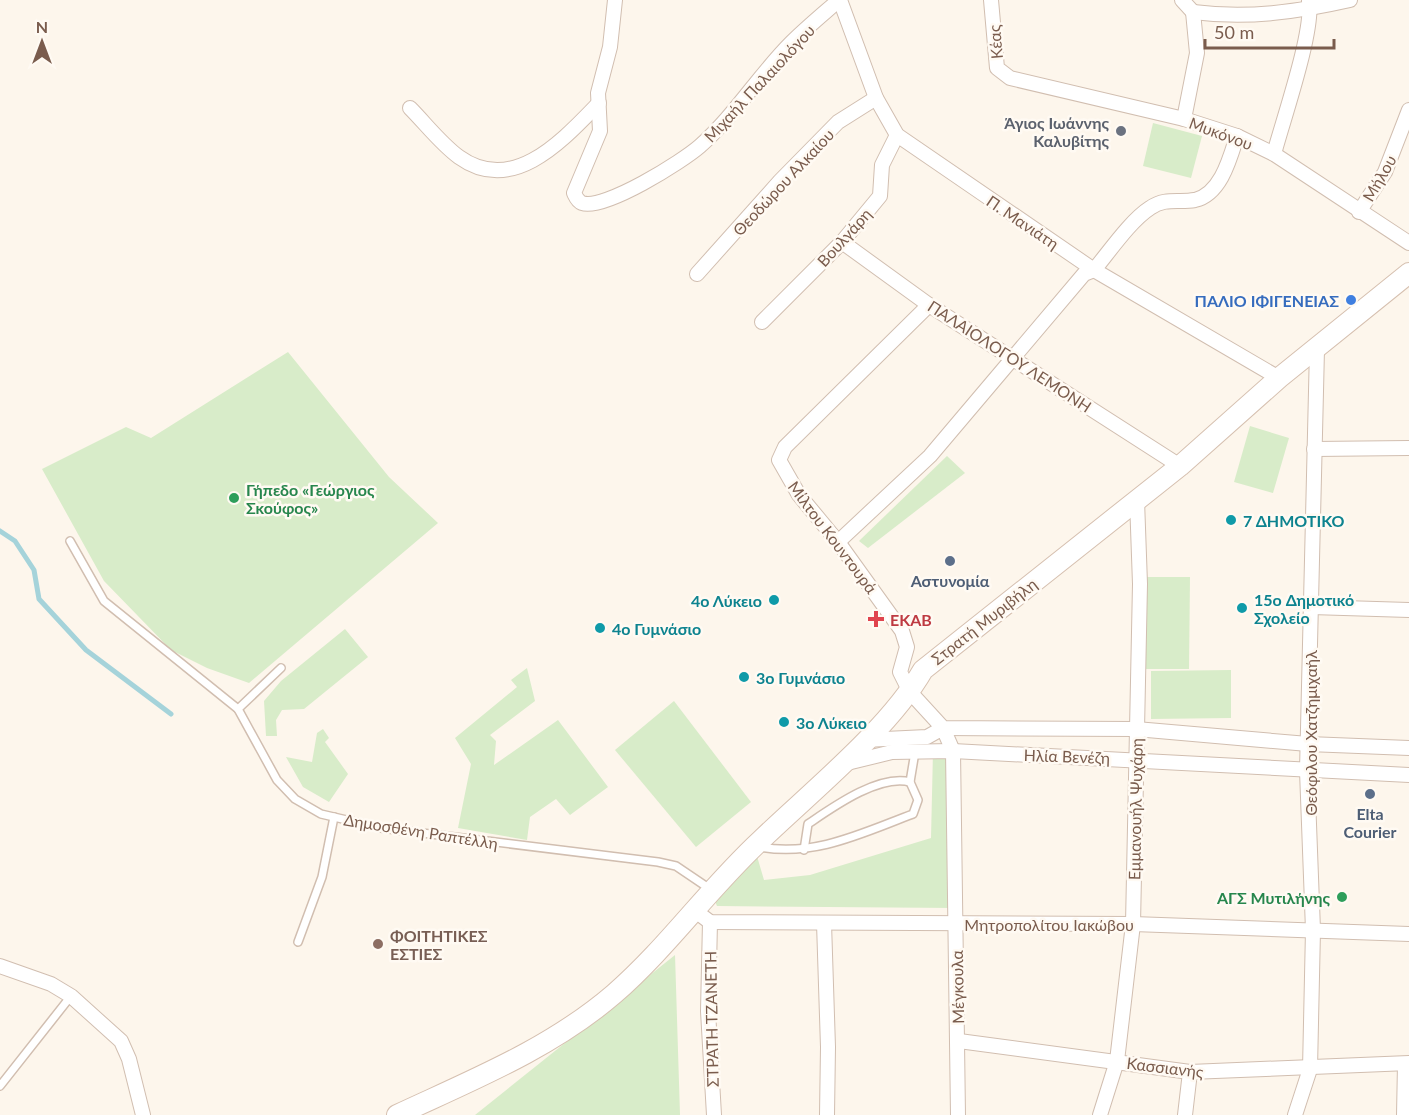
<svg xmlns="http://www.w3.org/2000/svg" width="1409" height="1115" viewBox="0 0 1409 1115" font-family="Lato,sans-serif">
<rect width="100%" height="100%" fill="#fdf6ec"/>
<g fill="#d8ecc9">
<path d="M 1153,123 L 1202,136 L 1191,178 L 1143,166 Z"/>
<path d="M 288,352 L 389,477 L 438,523 L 249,683 L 207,668 L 171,650 L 104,581 L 42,469 L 126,427 L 151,438 Z"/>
<path d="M 1250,426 L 1289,438 L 1273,493 L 1234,482 Z"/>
<path d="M 947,456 L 965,473 L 868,548 L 859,541 Z"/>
<path d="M 1146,577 L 1190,577 L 1189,669 L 1145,669 Z"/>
<path d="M 345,629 L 368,657 L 304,709 L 282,710 L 276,720 L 277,736 L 266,736 L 264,701 L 281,681 Z"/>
<path d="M 527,668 L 535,701 L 490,735 L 496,741 L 494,765 L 558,720 L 608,787 L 570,815 L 556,799 L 530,817 L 527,840 L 458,828 L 471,764 L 455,738 L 517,687 L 511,680 Z"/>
<path d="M 1231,670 L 1231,718 L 1151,719 L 1151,671 Z"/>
<path d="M 674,701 L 751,802 L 696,847 L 615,750 Z"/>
<path d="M 323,729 L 329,738 L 325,742 L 348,774 L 329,802 L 303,787 L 286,757 L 312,762 L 317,733 Z"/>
<path d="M 933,751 L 953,751 L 956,908 L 717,906 L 710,889 L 754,846 L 764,880 L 810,875 L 931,838 Z"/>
<path d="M 675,955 L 680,1115 L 475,1115 Z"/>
</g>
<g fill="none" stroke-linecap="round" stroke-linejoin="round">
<path stroke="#a5d3da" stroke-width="5" d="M 0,531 L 15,541 L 34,570 L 39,599 L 86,650 L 171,714"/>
<defs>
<g id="service">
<path d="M 70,541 L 104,601 L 238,709"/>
<path d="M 281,668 L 238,709 L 277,780 L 295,799 L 321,814 L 381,828 L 658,862 L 676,866 L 710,889"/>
<path d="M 760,847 C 815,857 862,833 913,814 L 918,800 L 910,782 L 915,752"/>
<path d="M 804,850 L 808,824 C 833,807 879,774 910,782"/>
<path d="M 298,942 L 322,877 L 334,817"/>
<path d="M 0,1086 L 71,996"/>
</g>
<g id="minor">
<path d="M 615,0 L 610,47 L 598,93 L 600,131 L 574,193 C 576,197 577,201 582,203 C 604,211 683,161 700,146 C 735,115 759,75 791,43 C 806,28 823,14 839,0"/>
<path d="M 840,0 L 876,98 L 897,135 L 1094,270 L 1279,378"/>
<path d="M 991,0 L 997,68 L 1010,78 L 1184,119 L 1237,136 L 1274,154 L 1409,243"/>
<path d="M 1182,0 L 1193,12"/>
<path d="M 1193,12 C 1248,19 1297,12 1350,0"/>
<path d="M 410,108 C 425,123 441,144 459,157 C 513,196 563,140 599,103"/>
<path d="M 1184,119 L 1197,53 L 1193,12"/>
<path d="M 1274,154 C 1283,120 1314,31 1309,1"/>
<path d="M 1359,212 L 1385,172 L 1409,110"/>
<path d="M 842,242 L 929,305 L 1180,466"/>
<path d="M 697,274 L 780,181 L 838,122 L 876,98"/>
<path d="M 929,305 L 785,447 L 779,460 L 799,495 L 838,542 L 902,631 L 907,647 L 900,672 L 910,692 L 943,728 L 1136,729 L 1308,744 L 1409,748"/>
<path d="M 762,322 L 842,242 L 880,196 L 882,165 L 897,135"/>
<path d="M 1314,449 L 1409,448"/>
<path d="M 838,542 L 930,456 L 1084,274 L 1094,270 C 1109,252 1131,220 1150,208 C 1166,197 1178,203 1195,200 C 1221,194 1230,158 1237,136"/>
<path d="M 1311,607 L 1409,610"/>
<path d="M 864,740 L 927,737 L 943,728 L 953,751 L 958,1115"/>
<path d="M 847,763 L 892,752 L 953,751 L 1409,775"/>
<path d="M 694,910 L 710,922 L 1133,924 L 1409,934"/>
<path d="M 710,922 L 708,1011 L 714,1115"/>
<path d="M 824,923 L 828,1047 L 827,1115"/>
<path d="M 0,966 L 51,984 L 71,996 L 121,1041 L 129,1059 L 143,1115"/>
<path d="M 959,1041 L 1190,1072 L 1409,1063"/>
<path d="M 1100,1115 L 1117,1061 L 1133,924 L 1140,584 L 1137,500"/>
<path d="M 1185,1115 L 1190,1072"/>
<path d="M 1295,1115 L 1310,1069 L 1313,930 L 1307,771 L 1317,349"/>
<path d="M 1404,1115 L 1405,1064"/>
</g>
<path id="secondary" d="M 397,1115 C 472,1080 550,1049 614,994 C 668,947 709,888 761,840 C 812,791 889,729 923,670 L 1180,466 L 1279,378 L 1409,273"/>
</defs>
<use href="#service" stroke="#d1beb0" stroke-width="10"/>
<use href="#minor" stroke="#d1beb0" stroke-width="16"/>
<use href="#secondary" stroke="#d6c0b0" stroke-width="22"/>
<use href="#service" stroke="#fff" stroke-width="7"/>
<use href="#minor" stroke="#fff" stroke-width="14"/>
<use href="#secondary" stroke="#fff" stroke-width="20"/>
</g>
<circle fill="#6b7280" stroke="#fffaf3" stroke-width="2" cx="1121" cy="131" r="6"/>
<circle fill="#3f7fe0" stroke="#fffaf3" stroke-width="2" cx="1351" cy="300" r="6"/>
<g fill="#2e9e5b" stroke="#fffaf3" stroke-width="2">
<circle cx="234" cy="498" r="6"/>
<circle cx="1342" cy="897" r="6"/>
</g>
<g fill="#0f9aa8" stroke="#fffaf3" stroke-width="2">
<circle cx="1231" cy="520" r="6"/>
<circle cx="774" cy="600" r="6"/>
<circle cx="1242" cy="608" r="6"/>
<circle cx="600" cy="628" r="6"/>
<circle cx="744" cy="677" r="6"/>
<circle cx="784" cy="722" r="6"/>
</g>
<g fill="#5c6f8a" stroke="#fffaf3" stroke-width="2">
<circle cx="950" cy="561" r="6"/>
<circle cx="1370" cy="794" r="6"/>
</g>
<path fill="#e0444e" stroke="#fffaf3" stroke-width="2" d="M873 610h6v6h6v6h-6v6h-6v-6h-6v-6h6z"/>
<circle fill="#8d6e63" stroke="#fffaf3" stroke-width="2" cx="378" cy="944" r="6"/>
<g text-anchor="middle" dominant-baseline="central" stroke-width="5" stroke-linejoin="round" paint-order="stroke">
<g font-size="16" fill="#7a5c4d" stroke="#fffaf3">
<text transform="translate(995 42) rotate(-95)">Κέας</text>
<text transform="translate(759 83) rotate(-47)">Μιχαήλ Παλαιολόγου</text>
<text transform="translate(1221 133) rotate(20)">Μυκόνου</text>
<text transform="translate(1379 178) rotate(-60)">Μήλου</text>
<text transform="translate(783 182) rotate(-47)">Θεοδώρου Αλκαίου</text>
<text transform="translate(1023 222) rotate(34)">Π. Μανιάτη</text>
<text transform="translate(844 237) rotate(-48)">Βουλγάρη</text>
<text transform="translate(1010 356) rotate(33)">ΠΑΛΑΙΟΛΟΓΟΥ ΛΕΜΟΝΗ</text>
<text transform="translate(833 537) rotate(53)">Μίλτου Κουντουρά</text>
<text transform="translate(984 621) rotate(-38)">Στρατή Μυριβήλη</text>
<text transform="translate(1310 733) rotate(-90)">Θεόφιλου Χατζημιχαήλ</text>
<text transform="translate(1067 756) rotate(2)">Ηλία Βενέζη</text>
<text transform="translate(1135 809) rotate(-89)">Εμμανουήλ Ψυχάρη</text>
<text transform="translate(421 831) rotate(9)">Δημοσθένη Ραπτέλλη</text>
<text x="1049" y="924">Μητροπολίτου Ιακώβου</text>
<text transform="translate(957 987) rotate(-91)">Μέγκουλα</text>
<text transform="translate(711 1019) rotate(-91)">ΣΤΡΑΤΗ ΤΖΑΝΕΤΗ</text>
<text transform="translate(1165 1067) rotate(7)">Κασσιανής</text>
</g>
<g font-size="16" font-weight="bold" fill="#5b616d" stroke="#fffaf3" text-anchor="end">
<text x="1109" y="122">Άγιος Ιωάννης<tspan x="1109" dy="18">Καλυβίτης</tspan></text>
</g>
<g font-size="16" font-weight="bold" fill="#366cbe" stroke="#fffaf3" text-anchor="end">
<text x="1339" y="300">ΠΑΛΙΟ ΙΦΙΓΕΝΕΙΑΣ</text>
</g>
<g font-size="16" font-weight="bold" fill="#27864d" stroke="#fffaf3" text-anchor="start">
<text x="246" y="489">Γήπεδο «Γεώργιος<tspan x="246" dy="18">Σκούφος»</tspan></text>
<text x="1330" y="897" text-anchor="end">ΑΓΣ Μυτιλήνης</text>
</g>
<g font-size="16" font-weight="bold" fill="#0d838f" stroke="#fffaf3" text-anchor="start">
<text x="1243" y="520">7 ΔΗΜΟΤΙΚΟ</text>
<text x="1254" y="599">15o Δημοτικό<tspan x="1254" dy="18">Σχολείο</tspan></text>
<text x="762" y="600" text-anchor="end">4ο Λύκειο</text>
<text x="612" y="628">4ο Γυμνάσιο</text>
<text x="756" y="677">3ο Γυμνάσιο</text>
<text x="796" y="722">3ο Λύκειο</text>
</g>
<g font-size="16" font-weight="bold" fill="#4e5e75" stroke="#fffaf3">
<text x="950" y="580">Αστυνομία</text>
<text x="1370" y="813">Elta<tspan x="1370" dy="18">Courier</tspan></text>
</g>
<g font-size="16" font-weight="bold" fill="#be3a42" stroke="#fffaf3" text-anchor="start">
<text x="890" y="619">ΕΚΑΒ</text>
</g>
<g font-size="16" font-weight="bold" fill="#785e54" stroke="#fffaf3" text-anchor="start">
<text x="390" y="935">ΦΟΙΤΗΤΙΚΕΣ<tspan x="390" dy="18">ΕΣΤΙΕΣ</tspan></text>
</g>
</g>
<g transform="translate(42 42)" stroke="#fffaf3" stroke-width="4.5" paint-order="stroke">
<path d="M0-4.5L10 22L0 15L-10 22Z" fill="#7a5c4d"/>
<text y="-9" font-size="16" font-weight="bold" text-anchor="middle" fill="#7a5c4d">N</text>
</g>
<path d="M1205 39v9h129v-9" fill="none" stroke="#7a5c4d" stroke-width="3"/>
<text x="1214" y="39" font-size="18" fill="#7a5c4d" stroke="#fffaf3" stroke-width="4.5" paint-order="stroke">50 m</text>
</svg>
